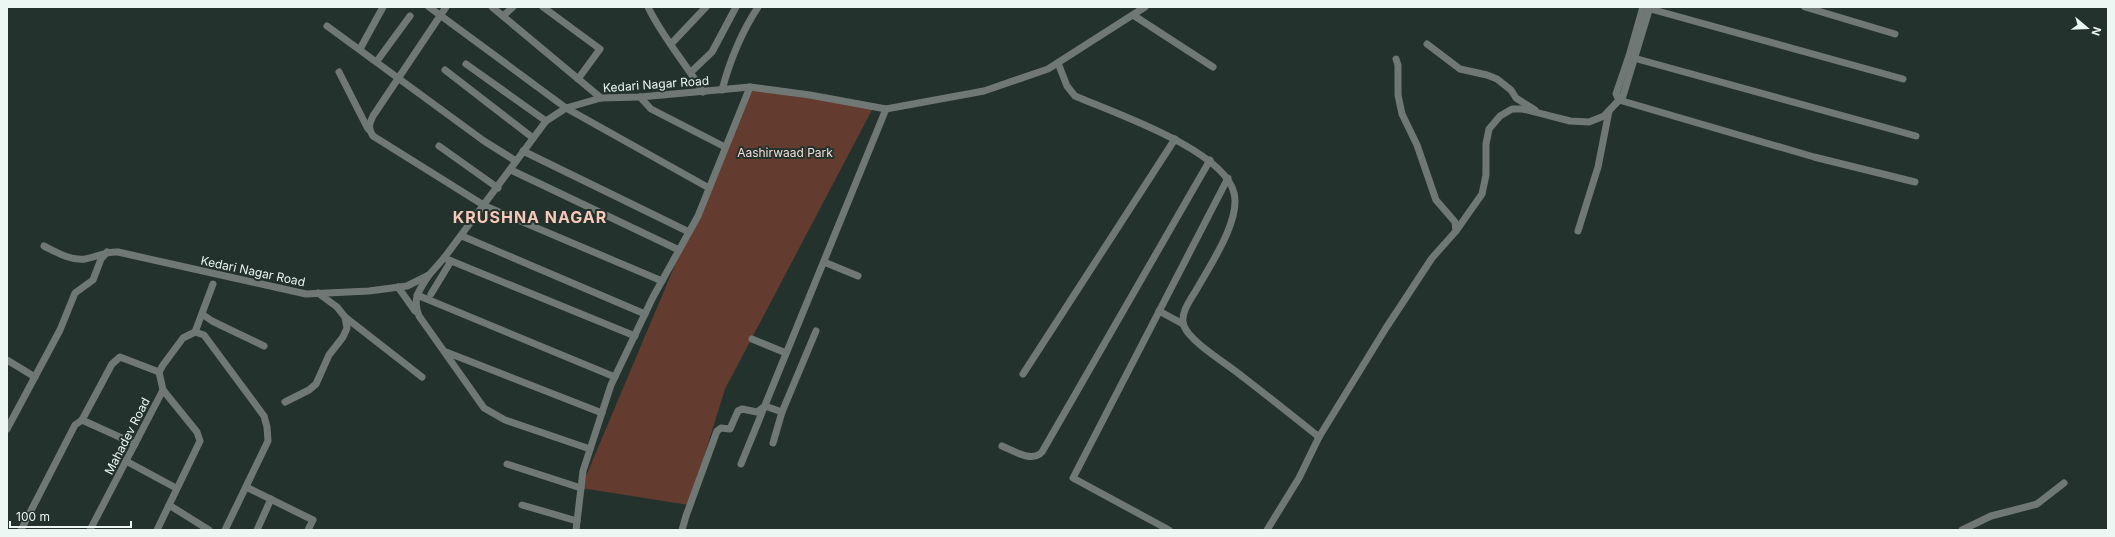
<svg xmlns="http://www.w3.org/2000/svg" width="2115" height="537" viewBox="0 0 2115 537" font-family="Inter,sans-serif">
<rect width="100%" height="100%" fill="#23322d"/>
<path fill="#643c2f" d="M 750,87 L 873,108 L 725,389 L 689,505 L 581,488 Z"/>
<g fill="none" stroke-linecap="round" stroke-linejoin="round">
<g stroke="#707875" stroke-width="7">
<path d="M 429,7 L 566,108 L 709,188"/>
<path d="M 446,7 L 373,116 C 369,124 368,129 373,136 L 485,206 L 662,281"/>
<path d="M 492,7 L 601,98"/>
<path d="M 543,7 L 600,49 L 578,79"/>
<path d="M 648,7 C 663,38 686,64 703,92"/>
<path d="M 1643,7 L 1629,56 L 1616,94 L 1619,100 L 1814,157 L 1915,182"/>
<path d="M 1805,7 L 1895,34"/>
<path d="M 1647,8 L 1903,79"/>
<path d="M 1133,15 L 1213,67"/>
<path d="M 503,16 L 513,7"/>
<path d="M 327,26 L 484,141 L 516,161"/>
<path d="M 671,44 L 706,7"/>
<path d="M 1427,44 L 1460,69 L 1487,75 L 1497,79 L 1511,90 L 1516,98 L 1535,110"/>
<path d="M 360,49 L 383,7"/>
<path d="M 1630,57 L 1916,136"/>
<path d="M 1396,59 L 1398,65 L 1398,95 L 1402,114 L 1417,145 L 1436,200 L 1455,222 L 1456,231"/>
<path d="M 377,61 L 410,16"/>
<path d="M 1058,63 L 1067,86 L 1075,96 C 1114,113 1224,150 1234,193 C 1241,219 1211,264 1198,287 C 1192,298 1179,313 1184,326 C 1190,342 1229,365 1243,377 C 1269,397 1294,417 1319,437"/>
<path d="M 466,64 L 546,121"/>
<path d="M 445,70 L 533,138"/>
<path d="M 339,72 L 368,129"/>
<path d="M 691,72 L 712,52 L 736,7"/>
<path d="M 722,90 C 730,60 741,33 758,7"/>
<path d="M 640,97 L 651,109 L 725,147"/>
<path d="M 439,146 L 498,188"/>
<path d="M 523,151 L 689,232"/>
<path d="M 511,170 L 679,250"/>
<path d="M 1578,231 L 1598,167 L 1609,111"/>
<path d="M 462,236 L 645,314"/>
<path d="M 44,246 C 56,252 71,261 85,259 C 97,257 106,251 118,252 L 306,294 L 369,291 L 407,286 L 429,275 L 444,258 L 546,121 L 566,108 L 601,98 L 640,97 L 750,87 L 810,95 L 886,109 L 984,91 L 1048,69 L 1145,7"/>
<path d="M 444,258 L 635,336"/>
<path d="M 824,262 L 858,276"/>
<path d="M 429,275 C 419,290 412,299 419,316 L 484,408 L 505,420 L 590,449"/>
<path d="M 398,287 L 415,311"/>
<path d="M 431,294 L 451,261"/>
<path d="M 417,295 L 615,377"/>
<path d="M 1159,311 L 1183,324"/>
<path d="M 202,314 L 212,321 L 264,346"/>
<path d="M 345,317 L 422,377"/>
<path d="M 195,332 L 213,284"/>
<path d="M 752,339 L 786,353"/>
<path d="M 446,352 L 602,413"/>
<path d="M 7,360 L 35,377"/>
<path d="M 1023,374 L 1175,139"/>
<path d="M 163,390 L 159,372 L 163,365 L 183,338 L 195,332 L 204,335 L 264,416 L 267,427 L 268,441 L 225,530"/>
<path d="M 285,402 L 309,390 L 316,384 L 329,355 L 343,337 L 347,328 L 345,317 L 337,307 L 318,293"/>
<path d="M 82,420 L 112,364 L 120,357 L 159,372"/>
<path d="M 7,429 L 60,330 L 75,293 L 93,280 L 101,259 L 107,252"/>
<path d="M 773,443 L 782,412 L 816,331"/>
<path d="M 1002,446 C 1014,451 1032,463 1042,452 L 1210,160"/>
<path d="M 126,461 L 176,488"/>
<path d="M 507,464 L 581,488"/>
<path d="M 741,464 L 886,109"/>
<path d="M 246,487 L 313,520 L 308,530"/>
<path d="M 169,505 L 209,530"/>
<path d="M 522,505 L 577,521"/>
<path d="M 21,530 L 75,425 L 82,420 L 135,444"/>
<path d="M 90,530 L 163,390 L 197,432 L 200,441 L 157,530"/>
<path d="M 257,530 L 271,499"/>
<path d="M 576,530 L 583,471 L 611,385 L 653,297 L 698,216 L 750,87"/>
<path d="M 682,530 L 686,516 L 717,431 L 721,428 L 730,429 L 738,411 L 742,409 L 757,412 L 765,406 L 782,412"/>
<path d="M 1169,530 L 1073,478 L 1228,178"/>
<path d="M 1267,530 L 1299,478 L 1319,437 L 1386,328 L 1432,258 L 1456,231 L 1482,194 L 1486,175 L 1486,144 L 1489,129 L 1500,116 L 1512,109 L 1523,109 L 1570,121 L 1589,122 L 1604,116 L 1623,96 L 1650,7"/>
<path d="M 1962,530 L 1991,516 L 2037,504 L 2064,483"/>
</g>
</g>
<g text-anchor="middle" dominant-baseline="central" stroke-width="4" stroke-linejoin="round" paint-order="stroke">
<g font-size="12" fill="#ecf6f2" stroke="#23322d">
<text transform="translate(656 84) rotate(-4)">Kedari Nagar Road</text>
<text transform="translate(253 271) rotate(12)">Kedari Nagar Road</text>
<text transform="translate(127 436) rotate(-63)">Mahadev Road</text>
</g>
<g font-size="12" fill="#f1dcd5" stroke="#23322d">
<text x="785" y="152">Aashirwaad Park</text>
</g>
<g font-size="16" font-weight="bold" letter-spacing="1" fill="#f9c8b8" stroke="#23322d">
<text x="530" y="217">KRUSHNA NAGAR</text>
</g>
</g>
<rect width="2115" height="537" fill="none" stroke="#ecf6f2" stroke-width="16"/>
<g transform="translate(2087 28) rotate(109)" stroke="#23322d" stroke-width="3" paint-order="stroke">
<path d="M0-3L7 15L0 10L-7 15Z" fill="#ecf6f2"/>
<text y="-6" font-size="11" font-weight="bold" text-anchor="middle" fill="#ecf6f2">N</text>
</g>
<path d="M10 521v6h121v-6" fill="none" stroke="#ecf6f2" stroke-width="2"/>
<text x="16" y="521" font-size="12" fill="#ecf6f2" stroke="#23322d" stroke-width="3" paint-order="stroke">100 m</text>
</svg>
